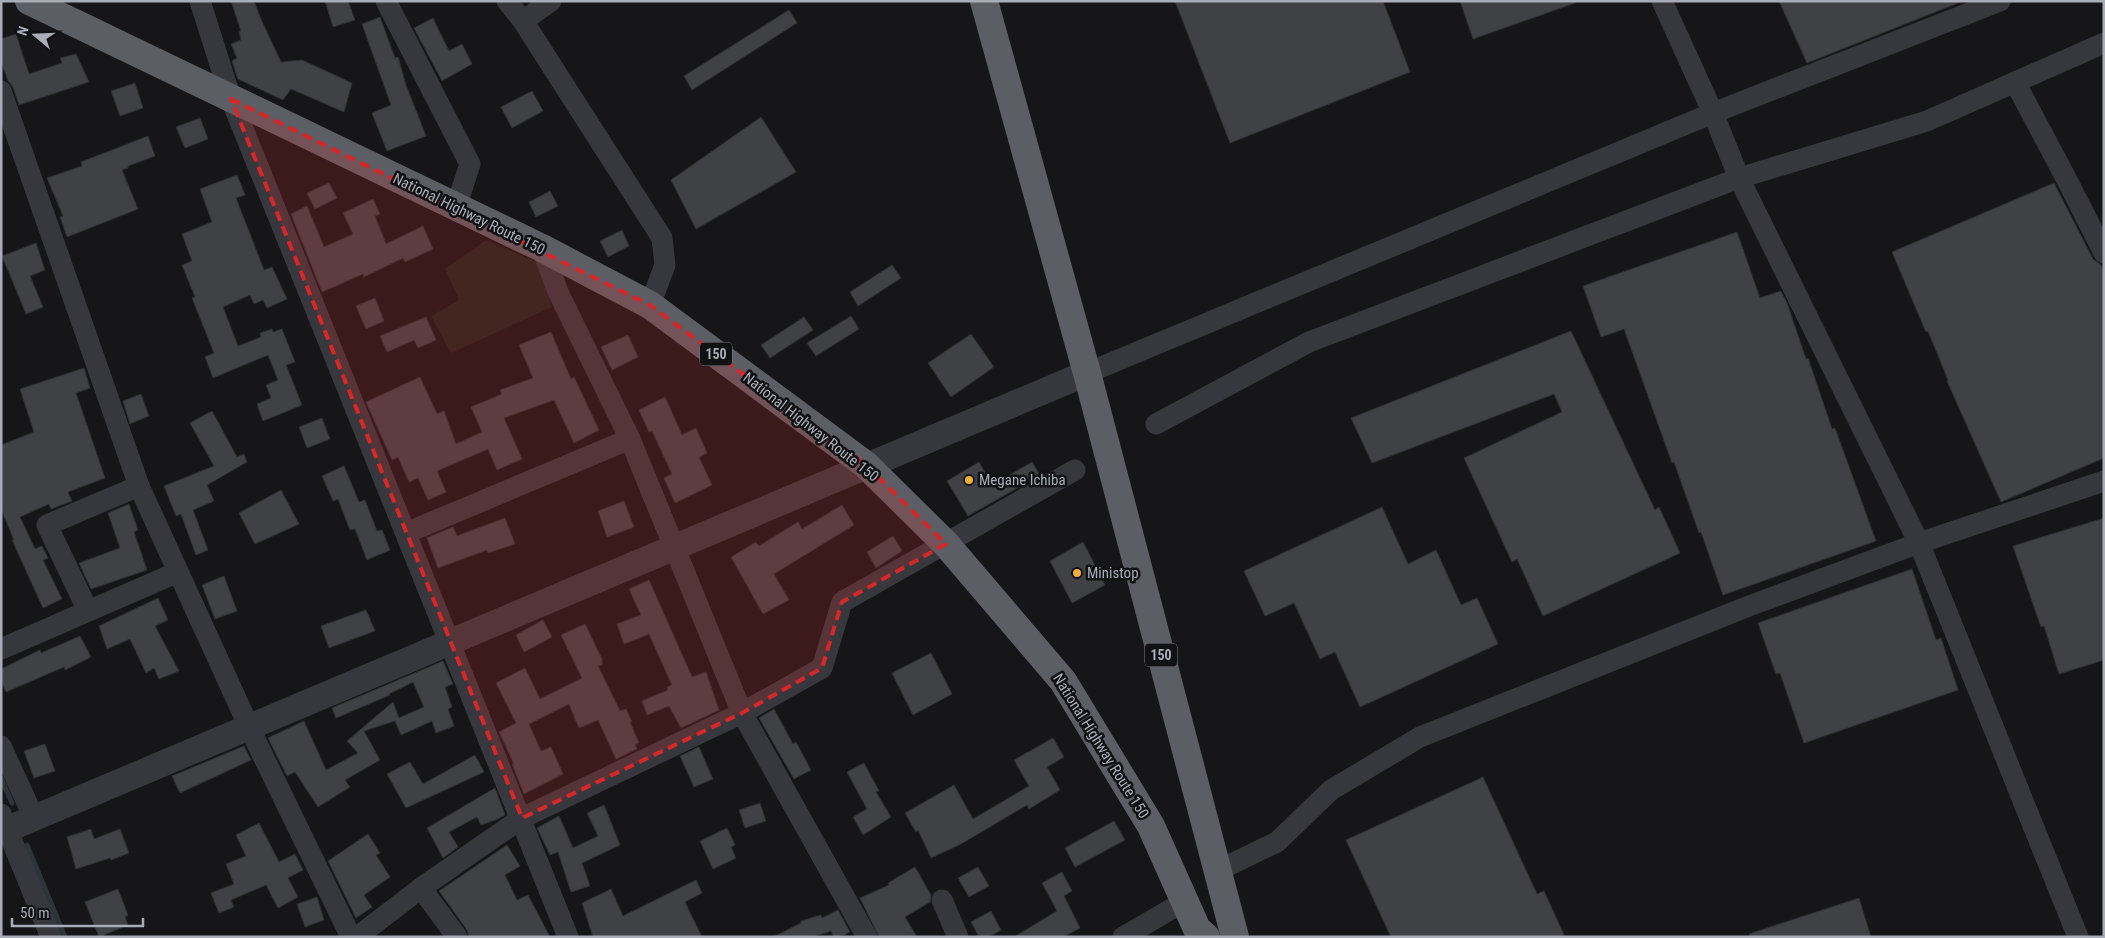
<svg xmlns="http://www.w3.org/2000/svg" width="2105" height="938" viewBox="0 0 2105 938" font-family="'Roboto Condensed',sans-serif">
<rect width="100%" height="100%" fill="#161618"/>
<path fill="#1e261f" d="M 486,240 L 539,263 L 552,307 L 451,353 L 431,316 L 459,300 L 445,269 Z"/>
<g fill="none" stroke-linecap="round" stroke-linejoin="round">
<g stroke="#2c353c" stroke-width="5">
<path d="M 1,778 L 12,803"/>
<path d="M 27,845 L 65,937"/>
</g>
</g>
<g fill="#404145" stroke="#303034">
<path d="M 231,1 L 254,1 L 260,17 L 281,62 L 302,60 L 352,83 L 344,112 L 291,89 L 283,100 L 238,79 L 232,61 L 237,58 L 231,44 L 241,40 L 239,31 L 241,31 Z"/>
<path d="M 325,1 L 348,1 L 355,20 L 333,27 Z"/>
<path d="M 1175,1 L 1383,1 L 1410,72 L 1230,143 Z"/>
<path d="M 1460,1 L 1575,1 L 1575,3 L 1473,39 Z"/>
<path d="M 1779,1 L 1963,1 L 1807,63 Z"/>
<path d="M 789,10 L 797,23 L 692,90 L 684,76 Z"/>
<path d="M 380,17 L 395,58 L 398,57 L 406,85 L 426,136 L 387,151 L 372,113 L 391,105 L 362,24 Z"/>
<path d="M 433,18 L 449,51 L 462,44 L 472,64 L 442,81 L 414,28 Z"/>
<path d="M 16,34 L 29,74 L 62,63 L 60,58 L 76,54 L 89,82 L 19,105 L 13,87 L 8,81 L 1,61 L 1,39 Z"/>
<path d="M 135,83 L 143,108 L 120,116 L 111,91 Z"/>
<path d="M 532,91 L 543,111 L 512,128 L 501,107 Z"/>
<path d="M 761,117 L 796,172 L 696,229 L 671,180 Z"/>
<path d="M 200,118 L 208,139 L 185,148 L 176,127 Z"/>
<path d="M 148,136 L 155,156 L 128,166 L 128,168 L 122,170 L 138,209 L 67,237 L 60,217 L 63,216 L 47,178 L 82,166 L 81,162 Z"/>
<path d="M 237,175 L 245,195 L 236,198 L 264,270 L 272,267 L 287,299 L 267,308 L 263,300 L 254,304 L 250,295 L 223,307 L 238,346 L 261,337 L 260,333 L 272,329 L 273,332 L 282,329 L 295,362 L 286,365 L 302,405 L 263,421 L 257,404 L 271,398 L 266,385 L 278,380 L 268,355 L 213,378 L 205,357 L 214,353 L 192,298 L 195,297 L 182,265 L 192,261 L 182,234 L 212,222 L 200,189 Z"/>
<path d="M 329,183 L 337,198 L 315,209 L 307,193 Z"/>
<path d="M 2054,183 L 2093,259 L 2101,265 L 2104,271 L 2104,458 L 2001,502 L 1947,381 L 1948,380 L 1928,331 L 1926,332 L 1892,252 Z"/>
<path d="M 550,191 L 558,206 L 536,217 L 529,202 Z"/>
<path d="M 373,199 L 380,214 L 375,216 L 386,244 L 423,226 L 433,249 L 405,262 L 403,258 L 364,277 L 363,274 L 322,292 L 291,214 L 307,206 L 324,247 L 353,234 L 343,213 Z"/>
<path d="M 622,230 L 629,246 L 608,257 L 600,241 Z"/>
<path d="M 1737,232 L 1760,298 L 1781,291 L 1787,303 L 1806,359 L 1808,358 L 1832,429 L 1835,428 L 1876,541 L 1723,595 L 1701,532 L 1699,533 L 1674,462 L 1672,463 L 1624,329 L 1601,337 L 1583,286 Z"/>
<path d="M 36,243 L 45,270 L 30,276 L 43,307 L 26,314 L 2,256 Z"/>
<path d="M 892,265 L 901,278 L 858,306 L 850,292 Z"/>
<path d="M 375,298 L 384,321 L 366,329 L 356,306 Z"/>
<path d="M 851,316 L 859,329 L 816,356 L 807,343 Z"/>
<path d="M 426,317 L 436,340 L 418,348 L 414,340 L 387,352 L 380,336 Z"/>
<path d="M 804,317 L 813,330 L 770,358 L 761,345 Z"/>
<path d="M 1571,331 L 1655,510 L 1659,507 L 1680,553 L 1543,616 L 1517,559 L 1512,562 L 1464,458 L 1562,412 L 1554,394 L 1372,463 L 1351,418 Z"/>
<path d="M 551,332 L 571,379 L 574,377 L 599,430 L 574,443 L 554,400 L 504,418 L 522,459 L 497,470 L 488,449 L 437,471 L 446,492 L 428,500 L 418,478 L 409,482 L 398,457 L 392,460 L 366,402 L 420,377 L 437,414 L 444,411 L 456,444 L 482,432 L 471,407 L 502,394 L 500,390 L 533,378 L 519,345 Z"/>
<path d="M 971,334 L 994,367 L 951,397 L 928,363 Z"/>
<path d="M 628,335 L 638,357 L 612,370 L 601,347 Z"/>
<path d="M 84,368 L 90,388 L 76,393 L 105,478 L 68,492 L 72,501 L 51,509 L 49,504 L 20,517 L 35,549 L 42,546 L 48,558 L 43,560 L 62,599 L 43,608 L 12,540 L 14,540 L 1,509 L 1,445 L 34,432 L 20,389 Z"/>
<path d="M 141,394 L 149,416 L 130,424 L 123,401 Z"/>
<path d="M 665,397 L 682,435 L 696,428 L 707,453 L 699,457 L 712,485 L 675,503 L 664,478 L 672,474 L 652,431 L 649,432 L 639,410 Z"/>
<path d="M 212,411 L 237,457 L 244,454 L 247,462 L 207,485 L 214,501 L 193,510 L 208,550 L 196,555 L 181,514 L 176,516 L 164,486 L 214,466 L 190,423 Z"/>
<path d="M 322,418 L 330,439 L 307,448 L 299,427 Z"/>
<path d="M 979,462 L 992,485 L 1032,462 L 1040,475 L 968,516 L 947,481 Z"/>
<path d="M 344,466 L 359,502 L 365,500 L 377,531 L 382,530 L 390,550 L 367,560 L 355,529 L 350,530 L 338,499 L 333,501 L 322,476 Z"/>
<path d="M 281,490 L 299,524 L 255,544 L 239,513 Z"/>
<path d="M 624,501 L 634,527 L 607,537 L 598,511 Z"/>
<path d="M 129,504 L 138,530 L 134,532 L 147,570 L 91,589 L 79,563 L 120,548 L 108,513 Z"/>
<path d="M 842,505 L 854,525 L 774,574 L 789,600 L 763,614 L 731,557 L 756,542 L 759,546 L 798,522 L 802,529 Z"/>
<path d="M 1382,507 L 1408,564 L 1436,550 L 1461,605 L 1477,598 L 1498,644 L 1360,707 L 1335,652 L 1320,659 L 1294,603 L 1265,616 L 1244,571 Z"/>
<path d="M 505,518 L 515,544 L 488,553 L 487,550 L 438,568 L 427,538 L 453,527 L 457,536 Z"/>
<path d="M 2104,518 L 2104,660 L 2059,674 L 2044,626 L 2041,627 L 2013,546 Z"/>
<path d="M 893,536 L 902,551 L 876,568 L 867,552 Z"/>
<path d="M 1083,542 L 1105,585 L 1072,603 L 1050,561 Z"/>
<path d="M 1912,569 L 1936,640 L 1941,638 L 1958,690 L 1804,743 L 1780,673 L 1776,674 L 1758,623 Z"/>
<path d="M 224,576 L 237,611 L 215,619 L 202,585 Z"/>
<path d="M 649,580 L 692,677 L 706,672 L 719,710 L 681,728 L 669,706 L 647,715 L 642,701 L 668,690 L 667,687 L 672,685 L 649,634 L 624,644 L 617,624 L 641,615 L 629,589 Z"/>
<path d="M 158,598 L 168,620 L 155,626 L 179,671 L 159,679 L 154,668 L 146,673 L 130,639 L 107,649 L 99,626 Z"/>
<path d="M 366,610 L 375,631 L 329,648 L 321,626 Z"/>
<path d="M 543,620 L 552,637 L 524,652 L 516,635 Z"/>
<path d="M 585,624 L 602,659 L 602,665 L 598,666 L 620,711 L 626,709 L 632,722 L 630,722 L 632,727 L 639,743 L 635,744 L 637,749 L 616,759 L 598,720 L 579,728 L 569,704 L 529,724 L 541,751 L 551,747 L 563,774 L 524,794 L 512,764 L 514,764 L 499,732 L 516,723 L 496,683 L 525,668 L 540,699 L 582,678 L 561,635 Z"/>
<path d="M 80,636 L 91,657 L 65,670 L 64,667 L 6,692 L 1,680 L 1,669 L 40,650 L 41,653 Z"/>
<path d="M 931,653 L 952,694 L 913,715 L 892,673 Z"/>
<path d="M 443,661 L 453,684 L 445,687 L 452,707 L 448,709 L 454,726 L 436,733 L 432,721 L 401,735 L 395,721 L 364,731 L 380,760 L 345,780 L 350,787 L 318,807 L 295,772 L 287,776 L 268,738 L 304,721 L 326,770 L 358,753 L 347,741 L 393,702 L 399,718 L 424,707 L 413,682 L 389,694 L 390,695 L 336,718 L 332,708 Z"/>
<path d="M 774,709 L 793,744 L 796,742 L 811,770 L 794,779 L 759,718 Z"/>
<path d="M 1053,738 L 1064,757 L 1047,767 L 1060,790 L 1029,809 L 1027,805 L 961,844 L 931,858 L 918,830 L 916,832 L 905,813 L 954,785 L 973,819 L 1029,786 L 1014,760 Z"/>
<path d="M 45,744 L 55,771 L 34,778 L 24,751 Z"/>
<path d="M 244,746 L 251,760 L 180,793 L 172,776 Z"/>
<path d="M 699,747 L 713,779 L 694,787 L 680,756 Z"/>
<path d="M 475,755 L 484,772 L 406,808 L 387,774 L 410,762 L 423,784 Z"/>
<path d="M 864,763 L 879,791 L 876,792 L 891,817 L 863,835 L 853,817 L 867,809 L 847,772 Z"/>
<path d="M 1483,777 L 1537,894 L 1544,891 L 1565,937 L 1391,937 L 1346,840 Z"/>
<path d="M 495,788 L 505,815 L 498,819 L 481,825 L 477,817 L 449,832 L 458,847 L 443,858 L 427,828 Z"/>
<path d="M 760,803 L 766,821 L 745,828 L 739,810 Z"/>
<path d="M 604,805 L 620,845 L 582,863 L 590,886 L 571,892 L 558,852 L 550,855 L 537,828 L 559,816 L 573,848 L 598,836 L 587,813 Z"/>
<path d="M 1114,821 L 1125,840 L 1075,867 L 1065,848 Z"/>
<path d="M 259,823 L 279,862 L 295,854 L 303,870 L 288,878 L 298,897 L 278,908 L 266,885 L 231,900 L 234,907 L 219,913 L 211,893 L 234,884 L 226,864 L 246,856 L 236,835 Z"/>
<path d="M 727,828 L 735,845 L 731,847 L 736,858 L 713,869 L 700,841 Z"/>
<path d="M 91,829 L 94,839 L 120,829 L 129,853 L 111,860 L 110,858 L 76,869 L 67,837 Z"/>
<path d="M 368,834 L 380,853 L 376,855 L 390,877 L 364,895 L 372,907 L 356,918 L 328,861 Z"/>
<path d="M 507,845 L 520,866 L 505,875 L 517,900 L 528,895 L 550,937 L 469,937 L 467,930 L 439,891 Z"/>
<path d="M 915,867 L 931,895 L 930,902 L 905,917 L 917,937 L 879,937 L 860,898 L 889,885 L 888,883 Z"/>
<path d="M 978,867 L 989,886 L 969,897 L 958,878 Z"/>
<path d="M 1062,872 L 1072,891 L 1064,896 L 1080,928 L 1063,937 L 1014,937 L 1057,911 L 1042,883 Z"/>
<path d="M 696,880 L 702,893 L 685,902 L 702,937 L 593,937 L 582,903 L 611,889 L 623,916 Z"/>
<path d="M 118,889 L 128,915 L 125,917 L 128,925 L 99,937 L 85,902 Z"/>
<path d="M 317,897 L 324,920 L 305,927 L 297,904 Z"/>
<path d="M 1859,898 L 1871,937 L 1750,937 L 1749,934 Z"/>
<path d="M 838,910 L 850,932 L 841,937 L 834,937 L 831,931 L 812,937 L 773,937 L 801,923 L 801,921 L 821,915 L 822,918 Z"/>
<path d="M 991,911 L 1001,930 L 989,937 L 979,937 L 971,922 Z"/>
</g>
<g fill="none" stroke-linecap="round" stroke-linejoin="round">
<g stroke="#37383d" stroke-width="21">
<path d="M 200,1 L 231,99 L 568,937"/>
<path d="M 386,1 L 470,164 L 456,207"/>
<path d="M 507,1 L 523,21 L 662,238 L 665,265 L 650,305"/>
<path d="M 1662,1 L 1713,113 L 1739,178 L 1919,543 L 2078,937"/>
<path d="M 523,21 L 551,1"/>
<path d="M 2015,82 L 2068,182 L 2104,253"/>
<path d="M 1,91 L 139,486 L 249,727 L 351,937"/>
<path d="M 542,248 L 558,292 L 630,439 L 742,713 L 867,937"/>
<path d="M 1087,373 L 1713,113 L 2000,1"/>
<path d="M 1156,424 L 1309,342 L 1739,178 L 1927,121 L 2104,43"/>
<path d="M 406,533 L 630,439"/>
<path d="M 88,611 L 47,525 L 139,486"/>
<path d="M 1,649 L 178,572"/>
<path d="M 1,746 L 34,818"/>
<path d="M 1,814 L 51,937"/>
<path d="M 1217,871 L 1277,842 L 1331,790 L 1420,737 L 1749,606 L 1919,543 L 2104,481"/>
<path d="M 421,888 L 457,937"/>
<path d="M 942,900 L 958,937"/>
<path d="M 357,937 L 421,888 L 522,818 L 742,713 L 822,668 L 842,602 L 1075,470"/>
<path d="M 1123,937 L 1185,901"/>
</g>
<path stroke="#37383d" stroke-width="26" d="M 1,832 L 1087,373"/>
<g stroke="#5b5e65" stroke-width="28">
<path d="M 29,1 L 542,248 L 650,305 L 866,465 L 946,544 L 1063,681 L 1151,826 L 1197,929 L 1206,937"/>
<path d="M 984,1 L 1087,373 L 1235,937"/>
</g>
</g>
<path fill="#d62828" fill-opacity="0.2" stroke="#d62828" stroke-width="4" stroke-dasharray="10 6" stroke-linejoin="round" d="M 231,99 L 650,305 L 866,465 L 946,544 L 842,602 L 822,668 L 742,713 L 522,818 Z"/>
<g fill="#f2b134" stroke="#111113" stroke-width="2">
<circle cx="969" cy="480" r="5"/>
<circle cx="1077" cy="573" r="5"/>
</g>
<g text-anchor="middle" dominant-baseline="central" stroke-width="5" stroke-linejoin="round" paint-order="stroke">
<g fill="#111113" stroke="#7b7e86" stroke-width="1">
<rect x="700" y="342.5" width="32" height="23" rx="4"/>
<rect x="1145" y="643.5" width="32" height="23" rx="4"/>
</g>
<g font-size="14" font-weight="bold" fill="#a8adb8">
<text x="716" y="354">150</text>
<text x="1161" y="655">150</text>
</g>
<g font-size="15" fill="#a8adb8" stroke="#111113">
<text transform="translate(469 214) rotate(26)">National Highway Route 150</text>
<text transform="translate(811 427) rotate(38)">National Highway Route 150</text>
<text transform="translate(1101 746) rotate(58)">National Highway Route 150</text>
</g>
<g font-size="15" fill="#a8adb8" stroke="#111113" text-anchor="start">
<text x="979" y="480">Megane Ichiba</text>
<text x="1087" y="573">Ministop</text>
</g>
</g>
<rect width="2105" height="938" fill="none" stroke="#a8adb8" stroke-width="5"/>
<g transform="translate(35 35) rotate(289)" stroke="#111113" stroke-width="4" paint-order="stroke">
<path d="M0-4L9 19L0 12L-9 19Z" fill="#a8adb8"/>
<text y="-8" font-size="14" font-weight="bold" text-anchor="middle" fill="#a8adb8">N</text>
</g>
<path d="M12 918v8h131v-8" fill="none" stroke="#a8adb8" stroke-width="2.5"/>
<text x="20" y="918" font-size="15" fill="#a8adb8" stroke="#111113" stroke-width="4" paint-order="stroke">50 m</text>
</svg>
